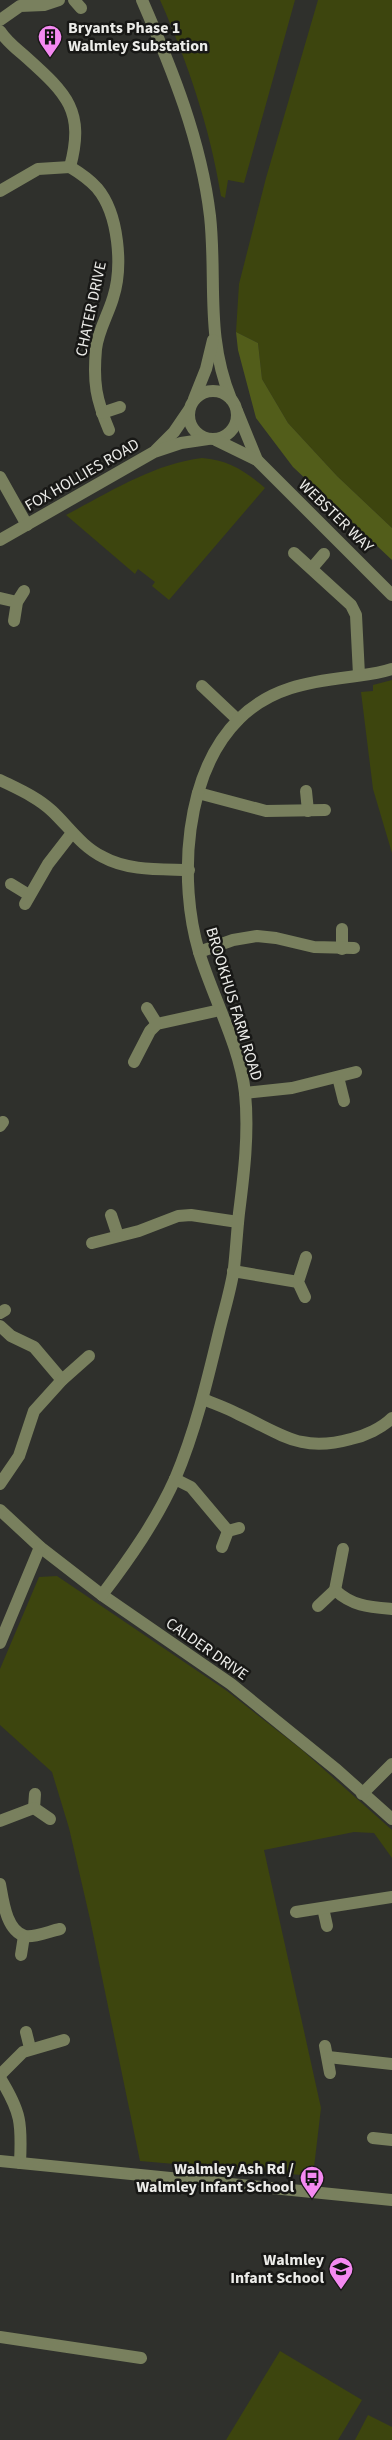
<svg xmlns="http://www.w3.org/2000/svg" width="392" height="2440" viewBox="0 0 392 2440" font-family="'Source Sans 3',sans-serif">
<rect width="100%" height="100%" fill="#2f302c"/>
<g fill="#3d450e">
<path d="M 160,0 L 295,0 L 244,183 L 228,180 L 225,198 L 221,196 C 210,128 188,63 160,0 Z"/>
<path d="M 318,0 L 392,0 L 392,528 L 337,476 L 288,423 L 262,379 L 258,343 L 236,332 L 239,284 L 266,178 Z"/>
<path d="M 202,458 C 229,460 245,471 265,488 L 169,600 L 152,586 L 155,582 L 138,569 L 135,574 L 66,515 C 110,492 153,464 202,458 Z"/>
<path d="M 392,680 L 392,853 L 373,789 L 361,692 L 373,691 L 373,685 Z"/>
<path d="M 57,1576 L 227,1691 L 302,1750 L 392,1830 L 392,1858 L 374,1833 L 354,1832 L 264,1850 L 321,2108 L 313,2176 L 140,2161 L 90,1919 L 69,1828 L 52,1772 L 0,1725 L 0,1669 L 39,1577 Z"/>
<path d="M 280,2351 L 362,2400 L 338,2440 L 226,2440 Z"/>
<path d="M 368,2415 L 392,2427 L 392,2440 L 355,2440 Z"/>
</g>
<path fill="#525d1a" d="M 236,332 L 258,343 L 262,379 L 288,423 L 337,476 L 392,528 L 392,560 L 293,467 L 256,418 L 238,350 Z"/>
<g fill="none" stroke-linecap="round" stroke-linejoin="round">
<g stroke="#79805e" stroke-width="12">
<path d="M 74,0 L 81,8"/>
<path d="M 142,0 C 172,69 201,140 210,216 C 217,280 205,336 231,399"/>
<path d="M 0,20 L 20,6 L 44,5 L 59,0"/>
<path d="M 0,31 C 7,42 18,50 27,58 C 67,94 85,111 70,167"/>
<path d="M 70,167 C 80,173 89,179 97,188 C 119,214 123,267 113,298 C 108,315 98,331 96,349 C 93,383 96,399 109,430"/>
<path d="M 0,191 L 38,169 L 70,167"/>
<circle cx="213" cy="415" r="24"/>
<path d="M 194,399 L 206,369 L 213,340"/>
<path d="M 237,411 L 257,460"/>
<path d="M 102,413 L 120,407"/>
<path d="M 216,440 L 257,460 L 392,595"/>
<path d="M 156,450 L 174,432 L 189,410"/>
<path d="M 0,477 L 27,525"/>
<path d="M 0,540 L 154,452 L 181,443 L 208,439"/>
<path d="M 294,553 L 351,605 L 356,615 L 359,675"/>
<path d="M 312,568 L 324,554"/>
<path d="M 0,598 L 17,602"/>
<path d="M 14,621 L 17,602 L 24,591"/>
<path d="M 202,686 L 238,720"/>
<path d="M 0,780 C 18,789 37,797 52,811 C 69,827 82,847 103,857 C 128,871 161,869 189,870"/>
<path d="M 306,791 L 308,811"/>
<path d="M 198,793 L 266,811 L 325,810"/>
<path d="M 11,884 L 29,895"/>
<path d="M 25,904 L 48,864 L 72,833"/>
<path d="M 342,949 L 342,929"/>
<path d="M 199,952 L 233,940 L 257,936 L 276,938 L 314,947 L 354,948"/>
<path d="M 147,1008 L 157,1024"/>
<path d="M 134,1062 L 150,1031 L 157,1024 L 220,1010"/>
<path d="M 338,1077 L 344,1101"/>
<path d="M 245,1093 L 292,1088 L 356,1072"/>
<path d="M 0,1126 L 3,1122"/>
<path d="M 111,1215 L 118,1236"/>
<path d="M 92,1243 L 139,1231 L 178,1216 L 191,1215 L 238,1222"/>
<path d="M 233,1271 L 298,1282"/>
<path d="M 305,1297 L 298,1282 L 306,1257"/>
<path d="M 0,1313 L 5,1310"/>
<path d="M 0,1326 L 11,1336 L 34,1347 L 62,1380"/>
<path d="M 203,1399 C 215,1404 227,1408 238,1414 C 282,1434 300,1453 351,1439 C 365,1436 382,1428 392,1418"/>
<path d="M 175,1479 L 191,1487 L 228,1531"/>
<path d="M 0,1484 L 19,1456 L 34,1411 L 62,1380 L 89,1356"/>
<path d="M 0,1510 L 40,1547 L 102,1595 L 231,1684 L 337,1770 L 392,1819"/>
<path d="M 222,1547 L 228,1531 L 239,1528"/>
<path d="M 335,1590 L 343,1549"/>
<path d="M 102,1595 C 130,1558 156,1521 175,1479 C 195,1432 207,1382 219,1332 C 224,1311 231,1289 234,1268 C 236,1250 237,1231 239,1213 C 244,1174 249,1133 245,1093 C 240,1046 213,998 199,952 C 178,881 184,774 239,719 C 270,688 308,682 349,677 C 363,675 378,674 392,669"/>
<path d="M 318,1606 L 335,1590 C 352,1606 369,1607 392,1609"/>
<path d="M 0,1643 L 40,1547"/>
<path d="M 35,1794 L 34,1808 L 50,1819"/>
<path d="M 362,1794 L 392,1764"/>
<path d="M 0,1821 L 34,1808"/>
<path d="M 0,1884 C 3,1900 6,1931 25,1936 C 34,1938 50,1931 60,1929"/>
<path d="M 323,1908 L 327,1926"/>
<path d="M 296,1912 L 392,1897"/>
<path d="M 21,1955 L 24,1936"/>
<path d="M 26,2032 L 30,2048"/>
<path d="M 325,2046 L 330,2073"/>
<path d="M 328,2057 L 392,2064"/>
<path d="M 0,2075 L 23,2052 L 64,2040"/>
<path d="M 0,2078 C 21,2112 22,2123 20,2163"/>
<path d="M 373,2138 L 392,2140"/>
<path d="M 0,2161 L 392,2200"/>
<path d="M 0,2337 L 141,2358"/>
</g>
</g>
<defs>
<symbol id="building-pin" viewBox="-11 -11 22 30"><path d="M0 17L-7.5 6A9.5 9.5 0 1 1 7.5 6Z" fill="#f489f1" stroke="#181816"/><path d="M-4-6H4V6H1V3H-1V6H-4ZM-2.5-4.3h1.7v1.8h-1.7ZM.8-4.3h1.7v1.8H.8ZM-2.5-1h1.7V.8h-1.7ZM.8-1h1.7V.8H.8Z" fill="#111"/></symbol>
<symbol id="bus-pin" viewBox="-11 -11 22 30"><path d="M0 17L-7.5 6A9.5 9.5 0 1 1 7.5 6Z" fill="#f489f1" stroke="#181816"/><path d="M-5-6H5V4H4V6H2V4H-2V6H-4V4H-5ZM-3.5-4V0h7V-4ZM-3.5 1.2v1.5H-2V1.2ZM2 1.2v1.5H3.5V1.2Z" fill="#111"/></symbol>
<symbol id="school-pin" viewBox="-11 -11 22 30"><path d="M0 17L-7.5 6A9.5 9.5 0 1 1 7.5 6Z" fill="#f489f1" stroke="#181816"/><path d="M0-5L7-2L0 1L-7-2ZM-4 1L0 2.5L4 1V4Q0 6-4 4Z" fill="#111"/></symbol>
</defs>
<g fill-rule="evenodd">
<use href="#building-pin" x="36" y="23" width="28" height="38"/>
<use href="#bus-pin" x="298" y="2164" width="28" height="38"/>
<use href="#school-pin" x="327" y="2255" width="28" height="38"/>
</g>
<g text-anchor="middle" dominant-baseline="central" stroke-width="5" stroke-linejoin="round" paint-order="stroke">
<g font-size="16" font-weight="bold" fill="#ecece9" stroke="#181816" text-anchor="end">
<text x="68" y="28" text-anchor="start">Bryants Phase 1<tspan x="68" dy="18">Walmley Substation</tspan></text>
<text x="294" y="2169">Walmley Ash Rd /<tspan x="294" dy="18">Walmley Infant School</tspan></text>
<text x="324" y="2260">Walmley<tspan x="324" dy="18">Infant School</tspan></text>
</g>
<g font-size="16" fill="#ecece9" stroke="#181816">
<text transform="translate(91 309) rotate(-78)">CHATER DRIVE</text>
<text transform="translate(82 475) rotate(-30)">FOX HOLLIES ROAD</text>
<text transform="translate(336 516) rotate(44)">WEBSTER WAY</text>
<text transform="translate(234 1004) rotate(73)">BROOKHUS FARM ROAD</text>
<text transform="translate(207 1649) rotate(35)">CALDER DRIVE</text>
</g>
</g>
</svg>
